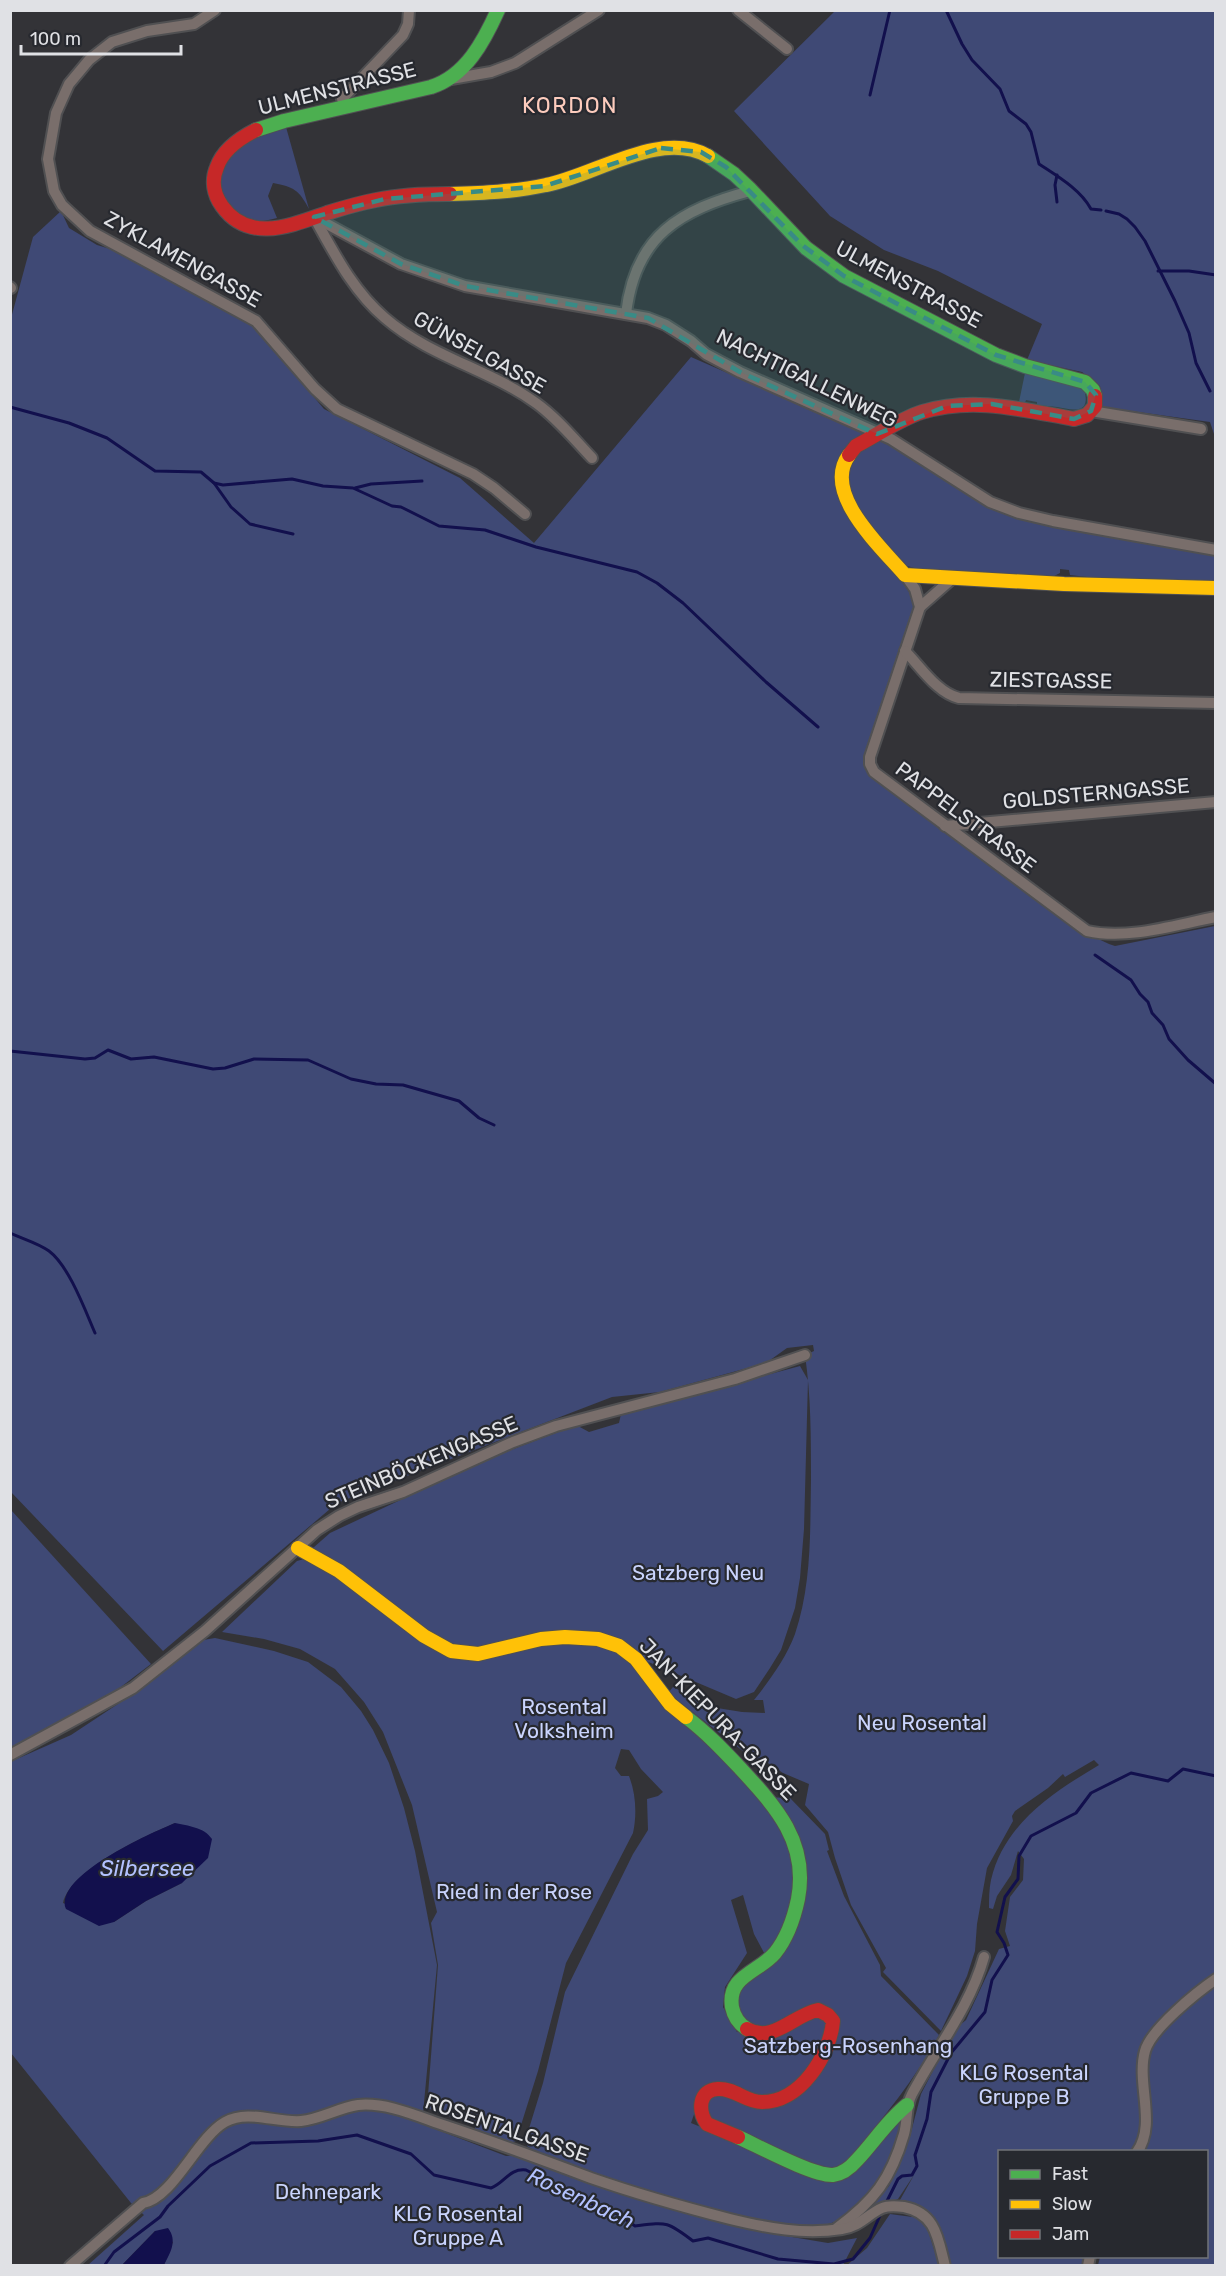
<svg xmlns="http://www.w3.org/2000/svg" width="1226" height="2276" viewBox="0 0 1226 2276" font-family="Rubik,sans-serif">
<rect width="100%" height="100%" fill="#333337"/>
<g fill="#3f4975" fill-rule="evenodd">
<path d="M 835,11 L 1215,11 L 1215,437 L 1210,422 L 1102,407 L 1100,386 L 1082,372 L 1027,360 L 1042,324 L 938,271 L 884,250 L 830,216 L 734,111 Z"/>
<path d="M 286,127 L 309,209 C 299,190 294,187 273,183 L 268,196 L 277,218 C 272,219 265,221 259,221 C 231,219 209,185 227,160 C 240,141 264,132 286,127 Z"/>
<path d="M 61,211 L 69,228 L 97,245 L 117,251 L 253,325 L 324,409 L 460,478 L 534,543 L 691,357 L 885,442 L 974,497 L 1215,554 L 1215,582 L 1087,577 L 1070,575 L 1069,570 L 1060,569 L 1060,573 L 1054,576 L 922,570 L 907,566 L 894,552 L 895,572 L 912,596 L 914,609 L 865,756 L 867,768 L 881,784 L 1075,928 L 1109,944 L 1115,946 L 1215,926 L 1215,2265 L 1098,2265 L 1100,2257 L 1206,2256 L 1206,2152 L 1000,2152 L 1000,2256 L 1085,2257 L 1083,2265 L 950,2265 C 939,2230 941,2209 900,2200 L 914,2175 L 898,2199 L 873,2208 L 870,2207 L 889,2186 L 910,2136 L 921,2094 L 938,2061 L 960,2025 L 966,2020 L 999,1949 L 1010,1946 L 1005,1931 L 1010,1897 L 1023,1880 L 1024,1859 L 1018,1851 L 1011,1875 L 997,1896 L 993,1909 L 989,1908 C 989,1899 989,1889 991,1880 C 1004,1824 1052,1793 1099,1765 L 1094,1760 L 1065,1777 L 1063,1774 L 1048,1788 L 1015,1811 L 1012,1816 L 1013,1821 L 987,1868 L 977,1924 L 975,1951 L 967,1976 L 941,2031 L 883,1972 L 886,1968 L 851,1905 L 835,1858 L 828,1832 L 805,1805 L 809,1784 L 783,1773 L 765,1761 L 757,1762 L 668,1693 L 673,1687 L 711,1707 L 742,1712 L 765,1713 L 763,1700 L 754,1700 C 770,1680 786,1658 795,1634 C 812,1584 810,1530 811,1479 C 811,1437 811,1396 805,1355 L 814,1351 L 813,1345 L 787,1348 L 766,1363 L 660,1392 L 612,1397 L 337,1503 L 163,1651 L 11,1492 L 10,322 L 33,237 Z"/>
<path d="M 1025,373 L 1080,388 L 1085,393 C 1090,416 1069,409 1057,407 C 1051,406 1044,406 1037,405 L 1037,402 L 1026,400 L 1025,403 L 1019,402 Z"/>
<path d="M 800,1366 L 808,1380 L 804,1529 L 800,1578 L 795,1608 L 781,1650 L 770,1668 L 754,1692 L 736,1699 L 646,1661 L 606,1635 L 561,1641 L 594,1642 L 624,1654 L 762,1797 L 790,1798 L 825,1834 L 829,1850 L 827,1851 L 844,1896 L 880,1965 L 881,1976 L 939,2035 C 915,2080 884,2116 852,2156 C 842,2166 835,2169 821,2168 L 715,2122 C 699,2107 711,2096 722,2083 L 698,2103 L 691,2123 L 827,2179 L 897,2121 L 901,2123 L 894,2148 L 881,2179 L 869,2197 L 838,2221 L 825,2225 L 780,2225 L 748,2218 L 652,2194 L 543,2156 L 527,2146 L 527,2135 L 543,2083 L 565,1992 L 633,1854 L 648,1830 L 647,1799 L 658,1796 L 663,1792 L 641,1769 L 629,1750 L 621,1749 L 615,1768 L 621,1776 L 629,1776 C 636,1794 637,1815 633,1833 L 566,1963 L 538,2071 L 516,2141 L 509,2143 L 476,2133 L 474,2121 L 467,2119 L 465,2122 L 427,2108 L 438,1965 L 431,1923 L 437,1912 L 412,1805 L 383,1732 L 364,1702 L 335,1669 L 300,1649 L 264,1639 L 222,1632 L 297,1561 L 308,1558 L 313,1548 L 330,1533 L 492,1457 L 561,1431 L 578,1426 L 589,1432 L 619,1423 L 621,1414 ZM 743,1895 L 754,1934 L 770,1964 C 763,1969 756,1973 750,1978 C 736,1990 732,2012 749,2023 C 755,2027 764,2030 771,2033 L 737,2032 L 723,2007 L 725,1987 L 747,1953 L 731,1900 Z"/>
<path d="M 11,1510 L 151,1664 L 113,1693 L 11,1750 Z"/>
<path d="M 215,1638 L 274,1651 L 308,1662 L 341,1687 L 361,1711 L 373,1730 L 389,1763 L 404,1808 L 415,1851 L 437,1965 L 422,2124 L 506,2156 L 519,2155 L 649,2203 L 768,2233 L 828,2243 L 857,2238 L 843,2265 L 164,2265 L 173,2242 L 155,2231 L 122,2265 L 88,2265 L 144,2215 L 131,2203 L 11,2053 L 10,1762 L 71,1735 L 139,1690 L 203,1640 ZM 175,1823 L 182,1883 L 146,1901 L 114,1922 L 63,1903 C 71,1869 145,1836 175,1823 Z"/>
<path d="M 890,2214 L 920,2218 L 927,2227 L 939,2265 L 846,2266 L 867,2248 Z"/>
</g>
<g fill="#12104d">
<path d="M 175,1823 C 188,1826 204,1827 212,1839 L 208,1858 L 182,1883 L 146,1901 L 114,1922 L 99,1926 L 66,1909 C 53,1876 151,1833 175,1823 Z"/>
<path d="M 168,2228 C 178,2241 170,2253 164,2265 L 122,2265 L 155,2231 Z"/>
</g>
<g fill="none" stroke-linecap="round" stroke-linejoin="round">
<g stroke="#12104d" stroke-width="3">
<path d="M 946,10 L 962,44 L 972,60 L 1000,89 L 1009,111 L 1026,124 L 1031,132 L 1039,164 C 1057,176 1080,189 1091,209 L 1101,210"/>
<path d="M 870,95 L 890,10"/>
<path d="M 1057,202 L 1055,185 L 1057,175"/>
<path d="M 1106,211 L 1119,214 L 1127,219 L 1135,227 L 1145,241 L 1175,301 L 1189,333 L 1196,363 L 1210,391"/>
<path d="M 1158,271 L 1189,271 L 1216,275"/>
<path d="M 10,407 L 69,423 L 107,438 L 155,471 L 201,472 L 214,483 L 223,485 L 292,479 L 323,486 L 353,488 L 392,506 L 401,507 L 439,526 L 485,530 L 536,547 L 637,572 L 657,583 L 683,603 L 766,682 L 818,727"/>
<path d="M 214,483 L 231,507 L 250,524 L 293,534"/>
<path d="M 355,488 L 371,484 L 422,481"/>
<path d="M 1095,955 L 1131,980 L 1140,994 L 1148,1002 L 1152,1013 L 1163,1025 L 1169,1039 L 1188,1060 L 1216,1084"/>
<path d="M 10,1051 L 85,1059 L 95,1058 L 108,1050 L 131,1059 L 154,1057 L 213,1069 L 225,1068 L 254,1059 L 308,1060 L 351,1079 L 376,1084 L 403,1085 L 459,1101 L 479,1118 L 494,1125"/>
<path d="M 10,1233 C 23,1239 38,1243 49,1251 C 69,1266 85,1310 95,1333"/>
<path d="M 885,2205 L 898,2179 L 902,2176 L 912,2175 L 917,2166 L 915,2155 L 927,2119 L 931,2092 L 951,2053 L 985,2012 L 992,1980 L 1008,1955 L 1004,1943 L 997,1932 L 1005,1897 L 1018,1879 L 1019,1856 L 1031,1836 L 1076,1813 L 1091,1793 L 1131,1773 L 1168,1781 L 1183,1769 L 1216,1776"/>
<path d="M 104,2266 L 114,2252 L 160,2217 L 168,2206 L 210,2166 L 251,2143 L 318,2141 L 357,2135 L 411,2154 L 434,2175 L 491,2188 C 505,2183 509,2168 526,2170 L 598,2207 L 618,2214 L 635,2226 C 667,2222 667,2221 693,2241 L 708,2238 L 778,2259 L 834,2264 L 853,2259 L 870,2238 L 882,2211"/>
</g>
<defs>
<g id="street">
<path d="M 215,10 L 194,24 L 147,31 L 112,42 L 89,60 L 69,84 L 56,113 L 48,159 L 54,191 L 62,205 L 90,231 L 256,321 L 315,389 L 337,409 L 473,474 L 494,488 L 525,514"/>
<path d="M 738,10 L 787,49"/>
<path d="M 451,79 L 491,72 L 515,63 L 599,10"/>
<path d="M 342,99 L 403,35 L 408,24 L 409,10"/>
<path d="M 314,217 L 401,264 L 465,286 L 648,318 L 666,325 L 691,341 L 706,354 L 740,372 L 891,439 L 990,502 L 1019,513 L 1053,521 L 1216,550"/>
<path d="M 314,217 C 334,253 353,291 385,318 C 430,357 489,369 536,403 C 557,418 574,439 592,458"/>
<path d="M 10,287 L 11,288"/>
<path d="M 626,314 C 635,235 680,210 750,191"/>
<path d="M 1091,411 L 1201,429"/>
<path d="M 905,575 L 915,589 L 920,607 L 870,757 L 870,764 L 874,772 L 1087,931 C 1129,940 1174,925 1216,917"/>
<path d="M 920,607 L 953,578"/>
<path d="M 905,651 C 920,666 937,693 959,698 L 1216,703"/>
<path d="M 945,826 L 1216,802"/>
<path d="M 10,1755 L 133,1688 L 205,1631 L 317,1530 L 339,1516 L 358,1507 L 403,1492 L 513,1442 L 556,1426 L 735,1379 L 805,1355"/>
<path d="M 1137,2152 C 1157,2124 1136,2083 1145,2051 C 1151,2029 1197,1992 1216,1979"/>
<path d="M 837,2228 C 874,2201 891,2179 904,2134 C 908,2120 905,2107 912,2094 C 936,2049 970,2007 984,1957"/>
<path d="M 70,2266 L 143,2203 C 173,2198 197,2138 225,2122 C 248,2109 276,2123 301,2121 C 321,2119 338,2108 358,2105 C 387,2102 419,2117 446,2126 C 494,2142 543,2160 591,2178 C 637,2194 683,2207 730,2219 C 767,2228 804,2235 842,2229 C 859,2227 868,2214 882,2208 C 889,2205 897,2206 904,2207 C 936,2213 938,2239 945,2266"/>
<path d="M 1088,2266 L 1090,2256"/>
</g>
<g id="fast">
<path d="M 256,130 L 284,121 L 431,87 C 466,76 484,41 498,10"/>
<path d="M 708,156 L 734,174 L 749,188 L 806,248 L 844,276 L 996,355 L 1025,366 L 1085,382 L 1093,390 L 1095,396"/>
<path d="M 686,1717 C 706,1732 723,1750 740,1768 C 775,1806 809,1842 798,1899 C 794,1918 787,1938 775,1953 C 759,1972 727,1976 732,2007 C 734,2017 739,2024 747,2029"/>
<path d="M 738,2137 C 758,2146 813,2176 833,2175 C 842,2174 851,2167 857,2160 C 874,2142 887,2121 907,2105"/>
</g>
<g id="slow">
<path d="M 450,194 C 482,193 514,192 546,185 C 594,176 660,129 708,156"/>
<path d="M 849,455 C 821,493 881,547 905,575 L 1064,584 L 1216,588"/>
<path d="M 298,1548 L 339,1571 L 424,1636 L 451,1651 L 478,1654 L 541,1639 L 565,1637 L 598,1639 L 619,1646 L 636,1659 L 670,1704 L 686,1717"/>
</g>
<g id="jam">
<path d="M 256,130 C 240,138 223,150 217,167 C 211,181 214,195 222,206 C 249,244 292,225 327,213 C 343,208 360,203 376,200 C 400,195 425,194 450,194"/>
<path d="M 849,455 L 856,446 C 877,435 900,419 922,412 C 974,396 1023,410 1074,419 L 1087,415 L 1095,406 L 1095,396"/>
<path d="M 738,2137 L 707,2124 C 698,2111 698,2090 718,2089 C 734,2088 746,2102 762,2102 C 801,2102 830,2055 833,2021 L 828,2015 L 818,2010 C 793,2015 773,2044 747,2029"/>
</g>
</defs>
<use href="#street" stroke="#505052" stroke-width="14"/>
<use href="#fast" stroke="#505052" stroke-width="16"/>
<use href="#slow" stroke="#505052" stroke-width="16"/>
<use href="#jam" stroke="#505052" stroke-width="16"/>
<use href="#street" stroke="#796e6b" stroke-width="10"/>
<use href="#fast" stroke="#4caf50" stroke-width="14"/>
<use href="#slow" stroke="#ffc107" stroke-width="14"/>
<use href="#jam" stroke="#c62828" stroke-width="14"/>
</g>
<path fill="#398b86" fill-opacity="0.2" stroke="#398b86" stroke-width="4.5" stroke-dasharray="12 8" stroke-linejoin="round" d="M 661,148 L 701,152 L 726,167 L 802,245 L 844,276 L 996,355 L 1085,382 L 1096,395 L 1091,411 L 1074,419 L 992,404 L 947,406 L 877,434 L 740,372 L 648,318 L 465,286 L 401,264 L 314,217 L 385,199 L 545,186 Z"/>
<g text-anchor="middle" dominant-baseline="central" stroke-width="4.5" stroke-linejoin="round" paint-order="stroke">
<g font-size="21" fill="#e0e1e5" stroke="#27292f">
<text transform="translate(337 88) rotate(-14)">ULMENSTRASSE</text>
<text transform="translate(183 259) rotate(29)">ZYKLAMENGASSE</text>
<text transform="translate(909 284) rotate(28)">ULMENSTRASSE</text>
<text transform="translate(480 352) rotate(29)">GÜNSELGASSE</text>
<text transform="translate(807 378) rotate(26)">NACHTIGALLENWEG</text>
<text transform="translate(1051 680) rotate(1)">ZIESTGASSE</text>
<text transform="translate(1096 793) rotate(-5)">GOLDSTERNGASSE</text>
<text transform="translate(966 817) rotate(37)">PAPPELSTRASSE</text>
<text transform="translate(421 1462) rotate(-23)">STEINBÖCKENGASSE</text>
<text transform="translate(718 1719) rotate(46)">JAN-KIEPURA-GASSE</text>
<text transform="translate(507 2128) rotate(19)">ROSENTALGASSE</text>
</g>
<g font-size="21" fill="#cad4fd" stroke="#27292f">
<text x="698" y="1572">Satzberg Neu</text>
<text x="564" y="1706">Rosental<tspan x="564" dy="24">Volksheim</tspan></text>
<text x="922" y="1722">Neu Rosental</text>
<text x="514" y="1891">Ried in der Rose</text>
<text x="848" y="2045">Satzberg-Rosenhang</text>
<text x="1024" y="2072">KLG Rosental<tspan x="1024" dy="24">Gruppe B</tspan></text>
<text x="328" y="2191">Dehnepark</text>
<text x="458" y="2213">KLG Rosental<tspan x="458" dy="24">Gruppe A</tspan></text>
</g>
<g font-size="22" letter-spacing="1.5" fill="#fdccbd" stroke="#27292f">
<text x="570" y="105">KORDON</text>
</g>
<g font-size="22" font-style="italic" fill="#b3c2ff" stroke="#27292f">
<text x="147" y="1868">Silbersee</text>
<text transform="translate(581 2198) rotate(25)">Rosenbach</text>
</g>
</g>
<rect width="1226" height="2276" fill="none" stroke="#e0e1e5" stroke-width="24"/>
<rect x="998" y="2150" width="210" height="108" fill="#27292f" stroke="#717378" stroke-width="1.5"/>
<rect x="1010" y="2170" width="30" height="9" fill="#4caf50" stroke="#717378" stroke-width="1.5"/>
<text x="1052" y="2180" font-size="18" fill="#e0e1e5">Fast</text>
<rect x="1010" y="2200" width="30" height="9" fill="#ffc107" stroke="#717378" stroke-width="1.5"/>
<text x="1052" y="2210" font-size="18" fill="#e0e1e5">Slow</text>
<rect x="1010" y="2230" width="30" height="9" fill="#c62828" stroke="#717378" stroke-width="1.5"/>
<text x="1052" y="2240" font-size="18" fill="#e0e1e5">Jam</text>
<path d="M21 45v9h160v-9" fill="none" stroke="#e0e1e5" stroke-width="3"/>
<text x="30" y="45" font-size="18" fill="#e0e1e5" stroke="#27292f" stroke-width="4.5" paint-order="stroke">100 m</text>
</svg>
